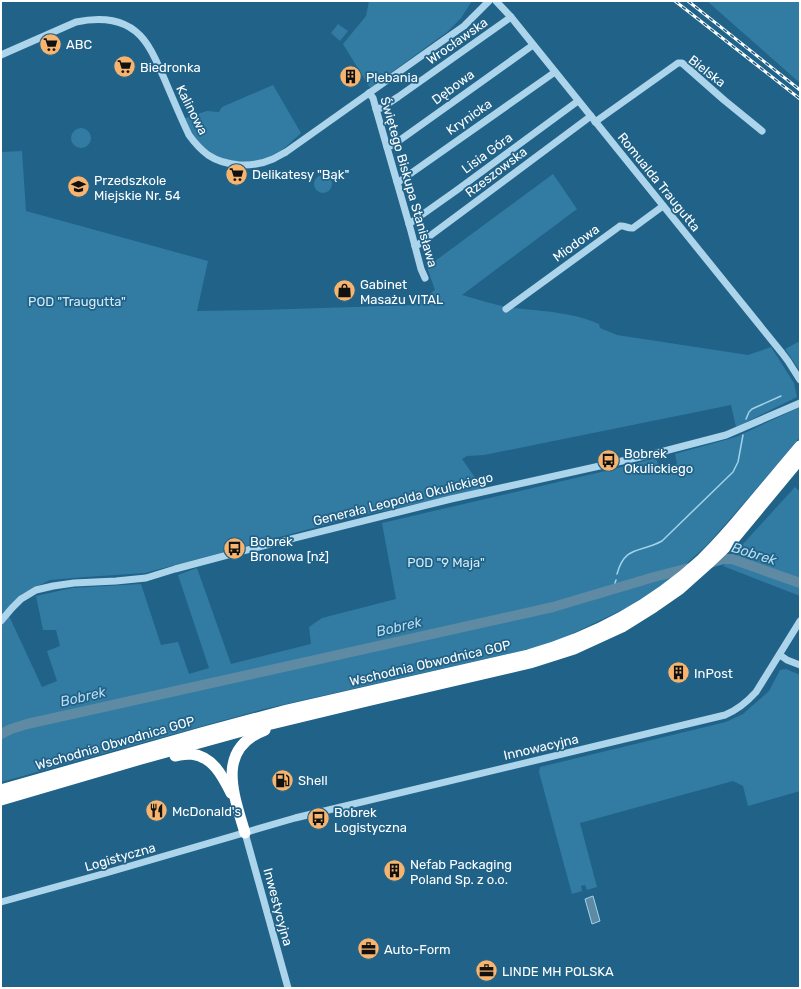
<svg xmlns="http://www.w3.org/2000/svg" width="801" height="989" viewBox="0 0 801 989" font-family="Rubik,sans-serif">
<rect width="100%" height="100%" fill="#216288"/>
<g fill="#327ca3">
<path d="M 369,1 L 472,1 L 461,18 L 447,32 L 370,88 L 343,44 L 366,16 Z"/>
<path d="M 707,1 L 800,1 L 800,83 Z"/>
<path d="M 338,24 L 348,31 L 340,41 L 331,33 Z"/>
<path d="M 273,85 L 301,133 C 291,142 282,152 269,157 C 255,164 229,163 215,156 C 207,153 199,144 194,138 C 190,132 188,124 185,118 L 207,111 L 219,112 L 222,107 Z"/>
<circle cx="81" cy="138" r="10"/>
<path d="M 22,151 L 26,211 L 208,261 L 197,311 L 260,310 L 414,305 L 435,290 L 427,267 L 553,174 L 577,209 L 462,295 C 477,299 492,304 507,307 C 538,311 570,311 599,324 L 600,328 L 617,335 L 748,355 L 771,347 L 794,383 L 797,397 L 736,427 L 731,405 L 484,455 L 467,456 L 462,459 L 483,489 L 347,519 L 145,573 L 85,577 L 50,580 L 22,594 L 1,618 L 1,152 Z"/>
<circle cx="323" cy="184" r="9"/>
<path d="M 800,341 L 800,371 L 785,349 Z"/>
<path d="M 799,408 L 800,437 L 759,486 L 707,545 L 665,583 L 630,606 L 551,644 L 264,709 L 1,782 L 1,623 L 9,616 L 42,687 L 57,681 L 47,651 L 60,646 L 56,630 L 43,630 L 36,596 L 72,588 L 141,584 L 161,645 L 178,642 L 189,674 L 209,668 L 178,575 L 197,568 L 231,664 L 311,644 L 309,627 L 322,618 L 396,599 L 382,523 L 618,468 L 656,458 L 660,470 L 677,464 L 675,454 L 736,437 L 796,409 Z"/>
<path d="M 795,487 L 800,492 L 800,596 L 723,566 Z"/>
<path d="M 786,669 L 800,675 L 800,791 L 748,806 L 743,786 L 733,781 L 580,823 L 597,887 L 587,890 L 585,885 L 581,886 L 582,891 L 572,894 L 539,772 L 540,767 L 726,722 L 743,714 L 769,691 L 780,670 Z"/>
</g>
<path fill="#5e8aa4" stroke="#a0d2eb" d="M 593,896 L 600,921 L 592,924 L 585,899 Z"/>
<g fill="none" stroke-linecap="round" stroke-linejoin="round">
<g stroke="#a0d2eb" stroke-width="1.5">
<path d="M 746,419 L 749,412 L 752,409 L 781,396"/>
<path d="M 617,574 C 625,545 640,553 662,541 L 733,472 L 738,462 L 743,435"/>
<path d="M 613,589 L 616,580"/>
</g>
<g stroke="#5e8aa4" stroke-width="10">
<path d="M 709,563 L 724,559 L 732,559 L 800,583"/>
<path d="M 1,734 L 11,729 L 27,724 L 553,607 L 654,577 L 693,567"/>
</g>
<g stroke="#acd4ea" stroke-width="7">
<path d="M 496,1 L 511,17 L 782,353 L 788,361 L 800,380"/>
<path d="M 1,55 L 76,22 C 100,17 127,18 144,40 C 153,51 158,65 164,78 C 172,97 180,116 189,135 C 194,142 200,149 208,155 C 226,167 253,168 273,159 C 277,157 282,154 286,152 L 444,40 L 464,26 L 489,1"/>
<path d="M 369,93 L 373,98 L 376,109 L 411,231 L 421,269 L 425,278"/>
<path d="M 376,109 L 381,108 L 398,97 L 511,17"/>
<path d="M 595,122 L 678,63 L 682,63 L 724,100 L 762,131"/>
<path d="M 387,147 L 393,145 L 533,45"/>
<path d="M 397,182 L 400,181 L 555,72"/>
<path d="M 409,224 L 457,190 L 578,101"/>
<path d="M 415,246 L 419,244 L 591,116"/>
<path d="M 506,309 L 620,226 C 624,225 628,229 633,228 L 663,206"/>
<path d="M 1,621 L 12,608 L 21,599 L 36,590 L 53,586 L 74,583 L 116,581 L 146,578 L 175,569 L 235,553 L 451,499 L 649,455 L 726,435 L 800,403"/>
<path d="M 780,655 L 787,660 L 800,665"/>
<path d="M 245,833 L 288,988"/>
<path d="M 1,902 L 106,873 L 295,818 L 725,715 C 737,710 747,702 756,692 L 800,621"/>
</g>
<g stroke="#fff" stroke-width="11">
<path d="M 175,756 C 180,755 186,754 191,754 C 213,756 223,777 231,793"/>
<path d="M 1,790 L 201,733 L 287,710 L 528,655 C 592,637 652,605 702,559 C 718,543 733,526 747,509 C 765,488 782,467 800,446"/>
<path d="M 1,800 L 141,759 L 246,730 L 367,701 L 530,663 L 574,649 L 622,627 L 654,607 L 680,589 L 708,564 L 733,540 L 800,459"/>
<path d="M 245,833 C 234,795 215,749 265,730"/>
</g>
<defs>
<g id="rail">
<path d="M 675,1 L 800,99"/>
<path d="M 688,1 L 800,90"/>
</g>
</defs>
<use href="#rail" stroke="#fff" stroke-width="3"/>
<use href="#rail" stroke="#216288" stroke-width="1.5" stroke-dasharray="4.5" stroke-linecap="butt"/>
</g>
<defs>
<symbol id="supermarket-disc" viewBox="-11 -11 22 22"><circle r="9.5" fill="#f6b46e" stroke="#216288"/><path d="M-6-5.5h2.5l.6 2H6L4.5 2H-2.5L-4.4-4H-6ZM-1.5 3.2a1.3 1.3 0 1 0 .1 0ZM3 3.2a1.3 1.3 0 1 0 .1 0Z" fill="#111"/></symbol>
<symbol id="building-disc" viewBox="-11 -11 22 22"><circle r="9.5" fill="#f6b46e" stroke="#216288"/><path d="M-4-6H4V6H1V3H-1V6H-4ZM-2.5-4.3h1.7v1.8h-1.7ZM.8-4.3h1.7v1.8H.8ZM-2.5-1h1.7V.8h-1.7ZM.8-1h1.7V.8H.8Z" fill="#111"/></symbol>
<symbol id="school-disc" viewBox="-11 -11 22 22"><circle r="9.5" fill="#f6b46e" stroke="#216288"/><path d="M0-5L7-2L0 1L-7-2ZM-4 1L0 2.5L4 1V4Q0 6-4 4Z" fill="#111"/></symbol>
<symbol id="shop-disc" viewBox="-11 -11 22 22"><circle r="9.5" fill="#f6b46e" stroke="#216288"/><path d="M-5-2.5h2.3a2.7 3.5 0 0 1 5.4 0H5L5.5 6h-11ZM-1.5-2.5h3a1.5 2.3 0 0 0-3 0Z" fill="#111"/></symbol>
<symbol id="bus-disc" viewBox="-11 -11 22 22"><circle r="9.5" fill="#f6b46e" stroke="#216288"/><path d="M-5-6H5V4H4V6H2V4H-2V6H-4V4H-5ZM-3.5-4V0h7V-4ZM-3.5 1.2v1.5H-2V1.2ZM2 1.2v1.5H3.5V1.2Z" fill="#111"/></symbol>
<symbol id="fuel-disc" viewBox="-11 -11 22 22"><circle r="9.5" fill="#f6b46e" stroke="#216288"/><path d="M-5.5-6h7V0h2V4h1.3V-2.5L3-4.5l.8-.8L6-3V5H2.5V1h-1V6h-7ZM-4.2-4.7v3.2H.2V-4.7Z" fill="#111"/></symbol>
<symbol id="restaurant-disc" viewBox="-11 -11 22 22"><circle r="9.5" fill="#f6b46e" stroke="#216288"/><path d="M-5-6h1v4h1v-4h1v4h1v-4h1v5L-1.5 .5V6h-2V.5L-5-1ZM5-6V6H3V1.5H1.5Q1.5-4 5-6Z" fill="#111"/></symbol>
<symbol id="office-disc" viewBox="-11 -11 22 22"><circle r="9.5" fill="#f6b46e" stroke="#216288"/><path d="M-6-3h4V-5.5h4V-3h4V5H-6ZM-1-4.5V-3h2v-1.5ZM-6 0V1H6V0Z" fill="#111"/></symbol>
</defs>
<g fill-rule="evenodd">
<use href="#supermarket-disc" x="38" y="32" width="25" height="25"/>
<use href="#supermarket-disc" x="112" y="54" width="25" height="25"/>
<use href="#building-disc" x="338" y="64" width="25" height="25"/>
<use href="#supermarket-disc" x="224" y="162" width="25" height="25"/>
<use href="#school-disc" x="66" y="174" width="25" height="25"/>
<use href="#shop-disc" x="332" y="278" width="25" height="25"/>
<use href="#bus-disc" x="596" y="448" width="25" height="25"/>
<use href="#bus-disc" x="222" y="536" width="25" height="25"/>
<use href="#building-disc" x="666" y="660" width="25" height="25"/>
<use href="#fuel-disc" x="270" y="768" width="25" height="25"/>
<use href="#restaurant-disc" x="144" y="798" width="25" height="25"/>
<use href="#bus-disc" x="306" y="806" width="25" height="25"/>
<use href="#building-disc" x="382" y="858" width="25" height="25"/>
<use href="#office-disc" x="356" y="936" width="25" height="25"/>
<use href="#office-disc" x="474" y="958" width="25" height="25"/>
</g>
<g text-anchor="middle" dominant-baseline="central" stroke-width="3.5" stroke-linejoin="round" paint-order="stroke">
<g font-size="13" fill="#fff" stroke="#216288">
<text transform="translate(457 41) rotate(-35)">Wrocławska</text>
<text transform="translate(707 71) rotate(38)">Bielska</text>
<text transform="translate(453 87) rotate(-36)">Dębowa</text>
<text transform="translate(192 110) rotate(63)">Kalinowa</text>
<text transform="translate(469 117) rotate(-35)">Krynicka</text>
<text transform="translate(487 153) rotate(-36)">Lisia Góra</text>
<text transform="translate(496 172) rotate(-37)">Rzeszowska</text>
<text transform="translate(409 182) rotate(74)">Świętego Biskupa Stanisława</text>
<text transform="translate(659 182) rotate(51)">Romualda Traugutta</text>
<text transform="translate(576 243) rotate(-36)">Miodowa</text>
<text transform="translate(403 499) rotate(-14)">Generała Leopolda Okulickiego</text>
<text transform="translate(430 663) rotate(-13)">Wschodnia Obwodnica GOP</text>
<text transform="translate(115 743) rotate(-16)">Wschodnia Obwodnica GOP</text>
<text transform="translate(541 747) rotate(-13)">Innowacyjna</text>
<text transform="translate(120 857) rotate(-16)">Logistyczna</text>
<text transform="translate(278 907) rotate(75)">Inwestycyjna</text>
</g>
<g font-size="13" fill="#fff" stroke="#216288" text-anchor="start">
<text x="66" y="44">ABC</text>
<text x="140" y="67">Biedronka</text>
<text x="366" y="77">Plebania</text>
<text x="252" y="174">Delikatesy "Bąk"</text>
<text x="94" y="180">Przedszkole<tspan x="94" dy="15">Miejskie Nr. 54</tspan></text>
<text x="360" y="284">Gabinet<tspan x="360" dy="15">Masażu VITAL</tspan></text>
<text x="624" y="453">Bobrek<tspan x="624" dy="15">Okulickiego</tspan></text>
<text x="250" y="541">Bobrek<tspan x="250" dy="15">Bronowa [nż]</tspan></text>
<text x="694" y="673">InPost</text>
<text x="298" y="780">Shell</text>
<text x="172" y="811">McDonald's</text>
<text x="334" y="812">Bobrek<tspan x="334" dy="15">Logistyczna</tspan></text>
<text x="410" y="864">Nefab Packaging<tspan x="410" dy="15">Poland Sp. z o.o.</tspan></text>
<text x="384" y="949">Auto-Form</text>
<text x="502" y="971">LINDE MH POLSKA</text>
</g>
<g font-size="13" fill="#d1eaf7" stroke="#216288">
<text x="77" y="301">POD "Traugutta"</text>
<text x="446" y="562">POD "9 Maja"</text>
</g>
<g font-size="14" font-style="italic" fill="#b8ddf1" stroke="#216288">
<text transform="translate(754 554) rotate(17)">Bobrek</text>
<text transform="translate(399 627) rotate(-13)">Bobrek</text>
<text transform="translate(83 697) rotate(-13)">Bobrek</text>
</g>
</g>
<rect width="801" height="989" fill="none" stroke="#ffffff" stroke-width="4"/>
</svg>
